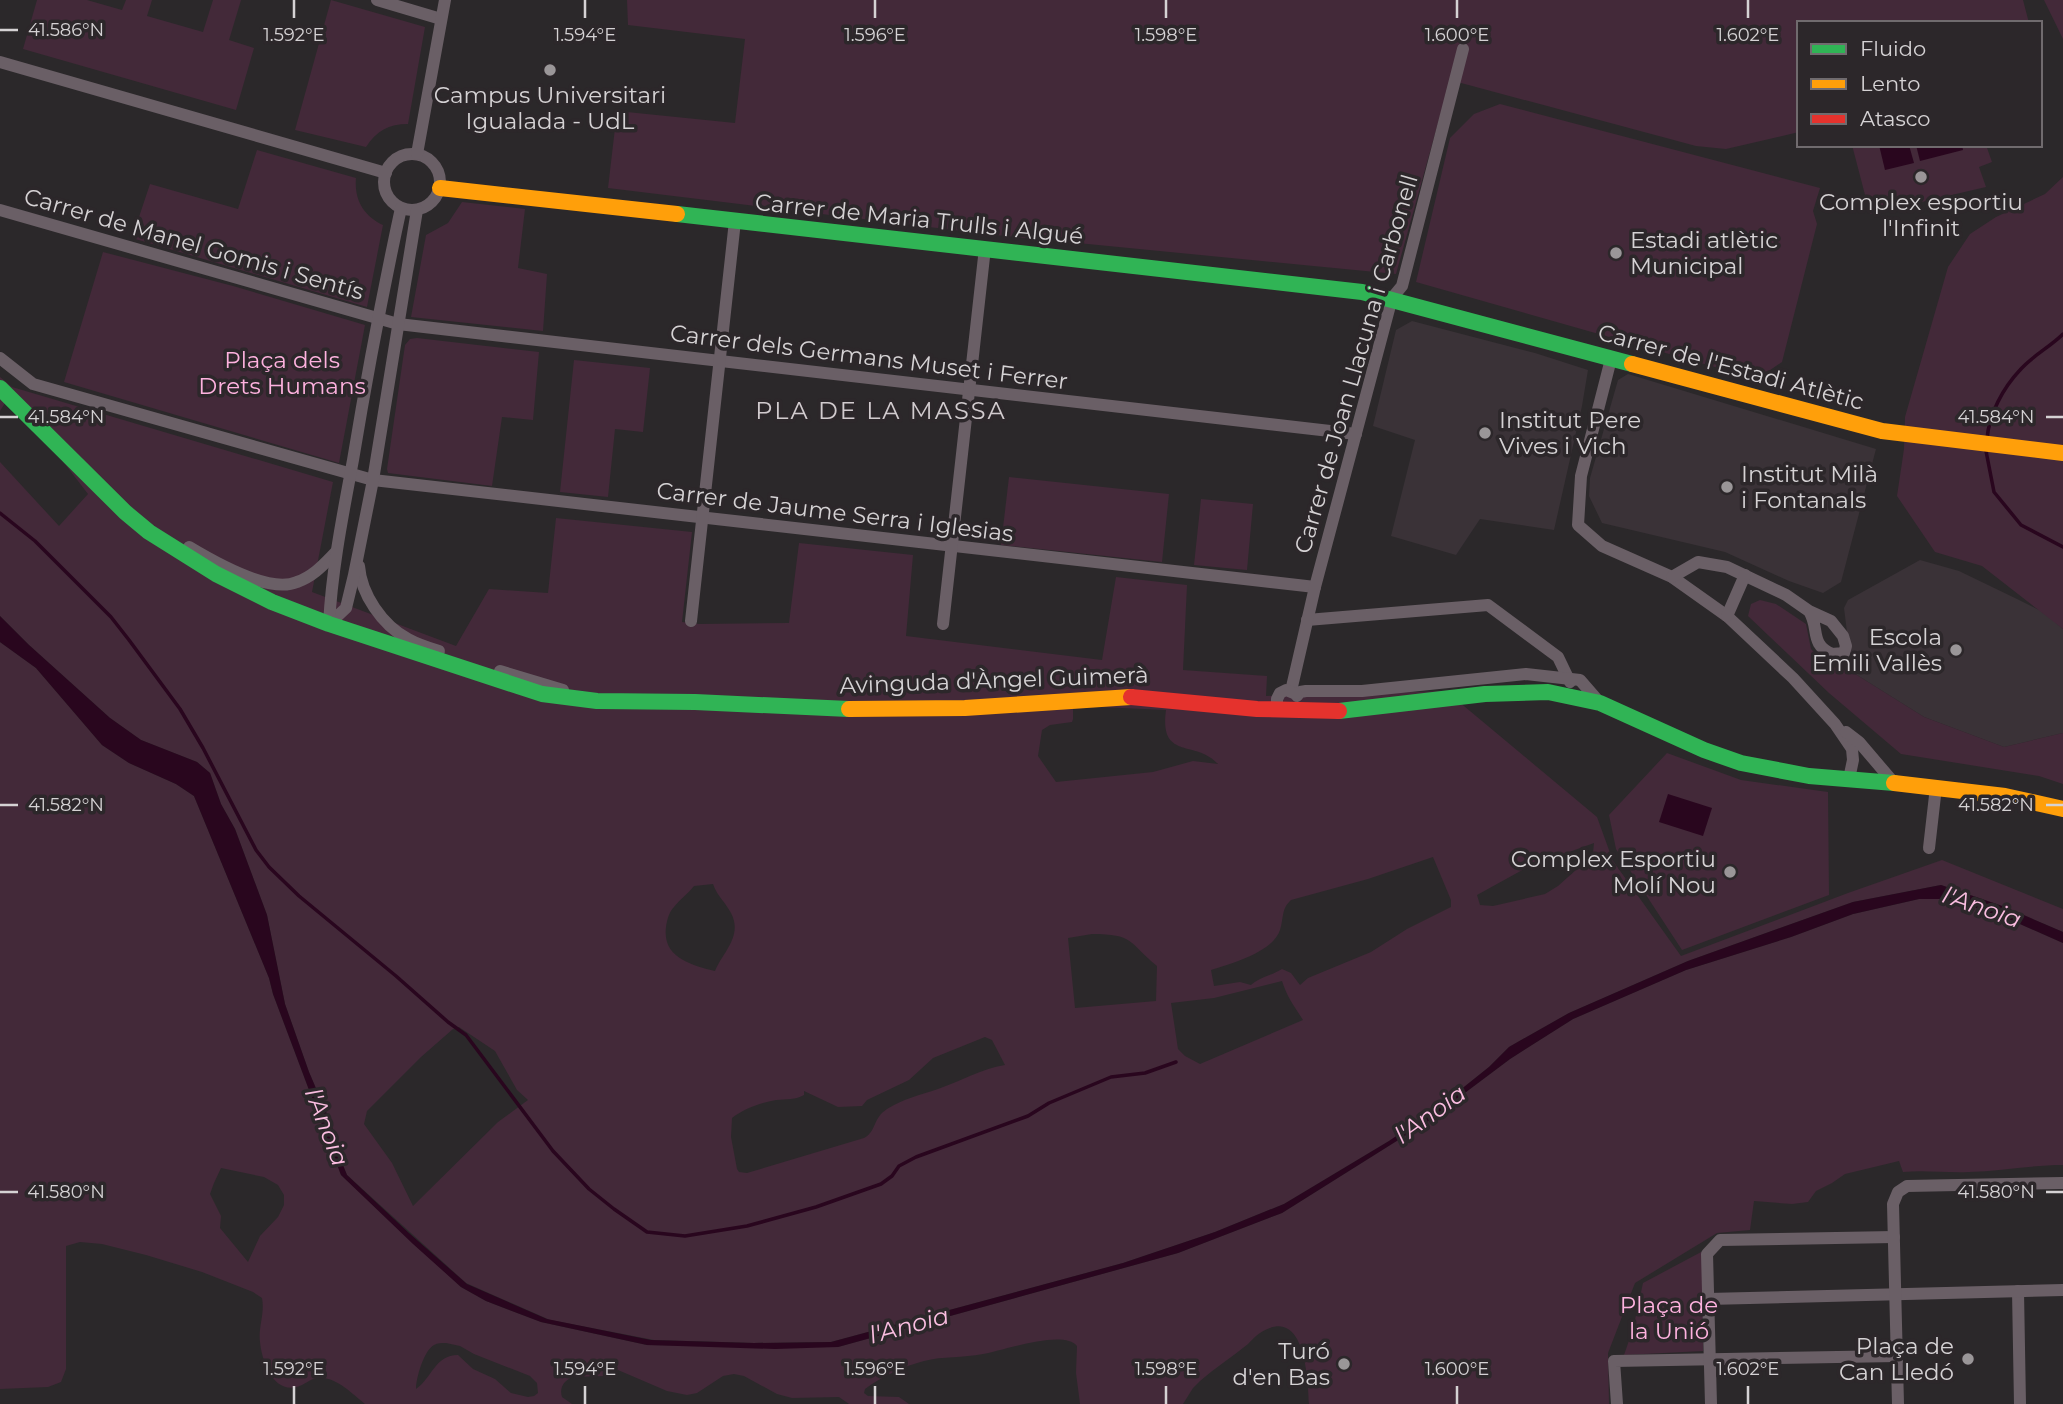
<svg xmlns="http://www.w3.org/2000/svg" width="2063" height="1404" viewBox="0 0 2063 1404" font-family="Montserrat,sans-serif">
<rect width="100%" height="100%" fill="#2b282a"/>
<g fill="#3a3237">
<path d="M 1412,321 L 1535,353 L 1588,370 L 1582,406 L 1554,530 L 1480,519 L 1456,555 L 1391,536 L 1415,440 L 1373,426 L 1396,330 Z"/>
<path d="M 1628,374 L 1876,449 L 1841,582 L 1823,593 L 1789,581 L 1725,552 L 1602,523 L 1589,496 L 1590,478 L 1618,380 Z"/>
<path d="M 1920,560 L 1959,571 L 2017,599 L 2045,613 L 2063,629 L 2063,733 L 2004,747 L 1924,717 L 1852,672 L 1844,608 L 1848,600 Z"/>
</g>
<g fill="#432939" fill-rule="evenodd">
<path d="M 37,0 L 87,0 L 122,10 L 126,0 L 152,0 L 147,16 L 203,32 L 213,0 L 241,0 L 229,40 L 254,48 L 236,110 L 23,49 Z"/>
<path d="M 331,0 L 425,27 L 408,124 C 389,124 376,131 366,147 L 295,130 Z"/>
<path d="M 627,0 L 2023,0 L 2029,23 L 1799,23 L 1799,132 L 1726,149 L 1696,146 L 1450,80 L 1396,274 L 995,235 L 608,188 L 617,111 L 735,123 L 745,39 L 628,25 Z"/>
<path d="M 2044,0 L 2063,0 L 2063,39 Z"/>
<path d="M 1500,104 L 1820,188 L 1813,211 L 1817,224 L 1782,362 L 1757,379 L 1416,282 L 1450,138 L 1474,114 Z"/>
<path d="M 1852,145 L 1986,145 L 1992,162 L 1979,167 L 1986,187 L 1870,214 Z"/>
<path d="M 257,150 L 356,178 C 354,200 364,216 383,225 L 367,307 L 132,238 L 150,184 L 238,209 Z"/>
<path d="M 2063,177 L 2063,629 L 1982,566 L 1935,552 L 1897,496 L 1904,449 L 1905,417 L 1948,267 L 1970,234 L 1996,217 L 2045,194 Z"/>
<path d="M 462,202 L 525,209 L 518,268 L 547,274 L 543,331 L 411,317 L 426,235 L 448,223 Z"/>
<path d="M 103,252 L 233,286 L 365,325 L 339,463 L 64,382 Z"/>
<path d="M 417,338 L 539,352 L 533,420 L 502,417 L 492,486 L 388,473 L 387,469 L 405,345 L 410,339 Z"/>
<path d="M 574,360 L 650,368 L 643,432 L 615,429 L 608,497 L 560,492 Z"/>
<path d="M 0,377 L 12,387 L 333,482 L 312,592 L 456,646 L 489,589 L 548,593 L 556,518 L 692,532 L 682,622 L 699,624 L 789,623 L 799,543 L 913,555 L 906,636 L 1102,660 L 1116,577 L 1187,585 L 1183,670 L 1267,676 L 1266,696 L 1446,691 L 1597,817 L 1613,861 L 1681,956 L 1848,893 L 1942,860 L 2063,909 L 2063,932 L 2005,907 L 1941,885 L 1853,902 L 1688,961 L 1569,1013 L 1509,1047 L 1489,1067 L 1439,1107 L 1389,1141 L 1284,1204 L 1215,1232 L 1123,1263 L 831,1342 L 754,1343 L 654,1340 L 550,1320 L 466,1283 L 347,1175 L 335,1146 L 332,1126 L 309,1072 L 285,1004 L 267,915 L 235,829 L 221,804 L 210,773 L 197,762 L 141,740 L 110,718 L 29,645 L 0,616 L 0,462 L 59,526 L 88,494 L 58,455 L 5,403 L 0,411 ZM 1099,707 L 1166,710 C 1159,761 1196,739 1218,764 L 1193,761 L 1153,772 L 1056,782 L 1038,756 L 1042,730 L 1050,725 L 1072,722 L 1073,719 L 1073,709 ZM 1594,843 L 1592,863 L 1577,869 L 1558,886 L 1545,894 L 1493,906 L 1480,905 L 1477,895 L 1528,867 ZM 1433,857 L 1451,900 L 1451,907 L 1407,929 L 1371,952 L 1308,978 L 1300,985 L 1291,973 L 1282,969 C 1271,976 1262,976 1251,985 L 1240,982 L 1214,986 L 1211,970 C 1231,964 1273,952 1280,930 C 1284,918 1281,909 1291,900 L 1368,879 ZM 713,884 C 717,896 726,903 731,913 C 743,936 723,952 715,971 C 692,965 662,958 666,927 C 667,920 669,912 674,907 C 680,899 688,894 694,886 ZM 1092,934 C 1134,934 1128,942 1157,966 L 1156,1001 L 1075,1008 L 1068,938 ZM 1282,981 C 1288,999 1293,1004 1303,1020 L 1200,1064 L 1185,1056 L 1178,1049 L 1171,1003 L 1214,998 ZM 459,1027 L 495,1051 L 517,1090 L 528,1100 L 498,1122 L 413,1206 L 392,1163 L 364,1124 L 367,1111 L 421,1057 L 453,1029 ZM 985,1037 L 992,1040 L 1005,1065 C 981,1069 961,1081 938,1089 C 920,1095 903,1099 887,1109 C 872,1119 877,1131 864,1138 L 747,1173 L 739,1172 L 737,1169 L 731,1137 L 732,1118 C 745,1108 760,1103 776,1100 C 786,1099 796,1100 804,1095 L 804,1091 L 838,1107 L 862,1106 L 867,1100 L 909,1080 L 933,1058 Z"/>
<path d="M 1009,477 L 1169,494 L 1162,562 L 1001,545 Z"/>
<path d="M 1201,499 L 1253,504 L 1247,570 L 1194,565 Z"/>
<path d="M 1760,600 L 1776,604 L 1806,624 L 1811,649 L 1826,665 L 1852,672 L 1924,717 L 2004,747 L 2063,733 L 2063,784 L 2039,776 L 1901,754 L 1829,693 L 1748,616 L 1751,604 Z"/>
<path d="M 0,642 L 36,668 L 102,745 L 129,763 L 176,784 L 194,796 L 269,978 L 273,994 L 341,1175 L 461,1287 L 486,1301 L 541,1322 L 647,1345 L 838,1347 L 1178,1253 L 1282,1213 L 1438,1115 L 1450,1104 L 1510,1059 L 1573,1019 L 1686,970 L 1791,937 L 1853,914 L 1919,899 L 1941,899 L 1971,906 L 2011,920 L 2063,943 L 2063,1165 C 2031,1165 2001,1171 1969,1172 C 1947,1173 1925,1170 1903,1172 L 1899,1161 L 1845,1174 L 1832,1183 L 1816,1191 L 1808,1202 L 1792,1204 L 1754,1201 L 1750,1230 L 1717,1233 L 1635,1283 L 1608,1353 L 1609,1404 L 1309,1404 C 1308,1378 1305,1304 1260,1333 C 1255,1336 1252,1340 1248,1344 C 1232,1357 1215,1368 1200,1381 L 1193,1388 L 1183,1404 L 1080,1404 L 1076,1373 L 1077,1346 C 1063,1329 1002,1351 983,1354 C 963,1358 943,1356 924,1361 C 904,1366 881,1377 865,1389 L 864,1393 L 868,1396 L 899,1397 L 909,1404 L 849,1404 L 839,1397 L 792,1398 L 777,1394 L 744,1376 L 734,1374 L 723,1376 L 697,1393 L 687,1395 L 667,1391 L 618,1370 L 614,1373 L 605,1376 L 573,1377 C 564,1380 559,1388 562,1397 L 572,1404 L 365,1404 C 352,1394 336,1376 317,1378 C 310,1379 304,1385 297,1387 C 273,1393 262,1362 260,1342 C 258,1327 265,1314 262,1298 L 253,1292 L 202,1272 L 146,1255 L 102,1244 L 80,1242 L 66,1246 L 66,1369 L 61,1382 L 48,1387 L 0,1389 ZM 221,1168 L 264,1177 L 278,1185 L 284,1195 L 284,1205 L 278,1217 L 260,1236 L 248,1262 L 220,1228 L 221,1216 L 210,1194 L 214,1183 ZM 446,1343 L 460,1346 L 474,1354 L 530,1376 L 537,1383 L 538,1393 L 534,1396 L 528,1397 L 511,1393 L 495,1379 L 473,1369 L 458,1355 C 435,1355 432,1378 416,1389 C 416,1378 424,1350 434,1345 C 438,1343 441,1343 446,1343 Z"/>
<path d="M 1667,753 L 1741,780 L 1828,792 L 1829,895 L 1682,950 L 1616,849 L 1609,815 Z"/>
<path d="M 1703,1251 L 1703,1351 L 1624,1355 L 1633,1329 L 1643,1283 Z"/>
</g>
<g fill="#29061e">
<path d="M 1879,145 L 1909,145 L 1914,163 L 1885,170 Z"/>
<path d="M 1916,145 L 1962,145 L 1963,150 L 1920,161 Z"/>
<path d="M 0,616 L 29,645 L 110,718 L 141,740 L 197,762 L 210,773 L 221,804 L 235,829 L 267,915 L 285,1004 L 309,1072 L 332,1126 L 335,1146 L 347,1175 L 409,1233 L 467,1284 L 547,1319 L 651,1340 L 754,1343 L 831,1342 L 1123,1263 L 1215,1232 L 1284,1204 L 1389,1141 L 1439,1107 L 1489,1067 L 1509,1047 L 1569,1013 L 1688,961 L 1853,902 L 1941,885 L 2005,907 L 2063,932 L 2063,943 L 2011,920 L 1971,906 L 1941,899 L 1919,899 L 1853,914 L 1791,937 L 1686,970 L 1573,1019 L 1510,1059 L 1450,1104 L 1438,1115 L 1282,1213 L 1178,1253 L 838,1347 L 775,1349 L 647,1345 L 541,1322 L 486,1301 L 461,1287 L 413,1244 L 341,1175 L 273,994 L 269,978 L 194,796 L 176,784 L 129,763 L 102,745 L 36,668 L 0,642 Z"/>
<path d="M 1668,794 L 1712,808 L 1703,836 L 1659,822 Z"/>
</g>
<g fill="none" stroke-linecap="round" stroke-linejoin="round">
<g stroke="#29061e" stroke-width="3.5">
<path d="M 1987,439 C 1989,414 2003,388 2020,370 C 2032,356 2050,347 2063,334"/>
<path d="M 1986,451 L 1994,492 L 2021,525 L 2063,547"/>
<path d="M 0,513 L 35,541 L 111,617 L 129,640 L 180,709 L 203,748 L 256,850 L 269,867 L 299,896 L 396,976 L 448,1022 L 466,1035 L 553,1151 L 589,1189 L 614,1209 L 647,1232 L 685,1236 L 747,1226 L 816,1207 L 881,1184 L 892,1176 L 899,1166 L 916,1157 L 1028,1116 L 1049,1103 L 1111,1077 L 1145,1073 L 1176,1062"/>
</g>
<g stroke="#6a5f66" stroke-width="12">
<path d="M 377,0 L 441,19"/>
<path d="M 0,62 L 386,173"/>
<circle cx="412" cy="182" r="28"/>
<path d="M 417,154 L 445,0"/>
<path d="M 0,210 L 398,324 L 1356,434"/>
<path d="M 0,358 L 33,384 L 373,480 L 1315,587"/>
<path d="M 1611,359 L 1581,476 L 1578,525 L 1602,546 L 1672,577 L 1727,616 L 1793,678 L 1835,724 L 1852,749 L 1853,760 L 1849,779"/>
<path d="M 189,547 C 214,562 269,594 297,582 C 314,576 324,564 336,552"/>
<path d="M 359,566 C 361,594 382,625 408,639 C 417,644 429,648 439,651"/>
<path d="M 1672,577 L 1698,562 L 1727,567 L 1786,595 L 1809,611 L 1831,621 L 1843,636 L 1846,646 L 1844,653 L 1832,654 C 1809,644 1820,628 1809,611"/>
<path d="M 1727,616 L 1745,575"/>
<path d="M 1307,620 L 1488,605 L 1558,657 L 1570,682"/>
<path d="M 691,621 L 735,221"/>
<path d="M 329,624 L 346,608 L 354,575 L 373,480 L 417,210"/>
<path d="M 329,624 C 332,568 343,514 353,460 C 367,375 383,291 401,208"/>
<path d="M 943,624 L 985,248"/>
<path d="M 500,671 L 563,690"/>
<path d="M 1291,691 L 1315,587 L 1392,298 L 1402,286 L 1463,49"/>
<path d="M 1297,696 L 1300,692 L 1306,691 L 1362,691 L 1526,674 L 1580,680 L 1600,703"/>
<path d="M 1277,711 L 1277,699 L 1280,693 L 1286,690 L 1296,694"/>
<path d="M 1846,732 L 1859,742 L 1894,783"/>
<path d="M 1929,848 L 1936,787"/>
<path d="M 2018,1291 L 2020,1404"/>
<path d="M 1708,1299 L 2063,1290"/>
<path d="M 1617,1404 L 1614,1361 L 1897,1356"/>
<path d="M 1711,1404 L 1707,1254 L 1720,1240 L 1894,1237"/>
<path d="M 1898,1404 L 1893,1204 L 1898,1192 L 1907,1186 L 2063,1183"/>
</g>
<g stroke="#30b455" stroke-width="16">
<path d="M 677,214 L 1362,292 L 1632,364"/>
<path d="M 0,388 L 125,512 L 149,532 L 216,574 L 272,602 L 329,624 L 542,694 L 597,701 L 695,702 L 849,709"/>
<path d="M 1339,711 L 1485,694 L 1548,692 L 1600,703 L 1704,750 L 1741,763 L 1809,776 L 1894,783"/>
</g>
<g stroke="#ff9f0a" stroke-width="16">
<path d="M 440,188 L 677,214"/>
<path d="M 1632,364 L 1882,431 L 2063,453"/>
<path d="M 849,709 L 965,708 L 1131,697"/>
<path d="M 1894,783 L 2005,796 L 2063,809"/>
</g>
<path stroke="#e5322d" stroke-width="16" d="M 1131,697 L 1257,709 L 1339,711"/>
</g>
<path fill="none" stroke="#d5d2d4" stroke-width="2.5" d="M 294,0 L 294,18M 585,0 L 585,18M 875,0 L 875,18M 1166,0 L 1166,18M 1457,0 L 1457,18M 1748,0 L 1748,18M 0,30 L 18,30M 0,417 L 18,417M 2046,417 L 2063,417M 0,805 L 18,805M 2046,805 L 2063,805M 0,1192 L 18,1192M 2046,1192 L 2063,1192M 294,1386 L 294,1404M 585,1386 L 585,1404M 875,1386 L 875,1404M 1166,1386 L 1166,1404M 1457,1386 L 1457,1404M 1748,1386 L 1748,1404"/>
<g fill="#9a9698" stroke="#2c272a" stroke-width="2.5">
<circle cx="550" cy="70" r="7"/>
<circle cx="1921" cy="177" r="7"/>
<circle cx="1616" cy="253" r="7"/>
<circle cx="1485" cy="433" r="7"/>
<circle cx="1727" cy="487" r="7"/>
<circle cx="1956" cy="650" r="7"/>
<circle cx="1730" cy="872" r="7"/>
<circle cx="1968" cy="1359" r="7"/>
<circle cx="1344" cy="1364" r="7"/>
</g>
<g text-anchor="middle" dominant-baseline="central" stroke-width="7" stroke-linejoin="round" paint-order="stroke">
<g font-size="23" fill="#d5d2d4" stroke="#2c272a" text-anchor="end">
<text x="550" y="95" text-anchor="middle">Campus Universitari<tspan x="550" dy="26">Igualada - UdL</tspan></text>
<text x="1921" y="202" text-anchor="middle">Complex esportiu<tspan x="1921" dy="26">l'Infinit</tspan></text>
<text x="1630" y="240" text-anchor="start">Estadi atlètic<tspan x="1630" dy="26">Municipal</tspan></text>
<text x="1499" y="420" text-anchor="start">Institut Pere<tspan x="1499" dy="26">Vives i Vich</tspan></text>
<text x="1741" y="474" text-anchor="start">Institut Milà<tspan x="1741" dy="26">i Fontanals</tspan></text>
<text x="1942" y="637">Escola<tspan x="1942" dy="26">Emili Vallès</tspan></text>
<text x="1716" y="859">Complex Esportiu<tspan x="1716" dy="26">Molí Nou</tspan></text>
<text x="1954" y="1346">Plaça de<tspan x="1954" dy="26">Can Lledó</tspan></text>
<text x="1330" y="1351">Turó<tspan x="1330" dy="26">d'en Bas</tspan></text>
</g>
<g font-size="23" fill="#d5d2d4" stroke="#2c272a">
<text transform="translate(919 219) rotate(6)">Carrer de Maria Trulls i Algué</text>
<text transform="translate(194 244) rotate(16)">Carrer de Manel Gomis i Sentís</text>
<text transform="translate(869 357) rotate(7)">Carrer dels Germans Muset i Ferrer</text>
<text transform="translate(1356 364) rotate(-74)">Carrer de Joan Llacuna i Carbonell</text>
<text transform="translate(1731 367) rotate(15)">Carrer de l'Estadi Atlètic</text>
<text transform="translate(835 512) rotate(7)">Carrer de Jaume Serra i Iglesias</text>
<text transform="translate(994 680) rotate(-2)">Avinguda d'Àngel Guimerà</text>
</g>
<g font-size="23" fill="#feb2df" stroke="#2c272a">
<text x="282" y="360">Plaça dels<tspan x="282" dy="26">Drets Humans</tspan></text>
<text x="1669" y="1305">Plaça de<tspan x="1669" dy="26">la Unió</tspan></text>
</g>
<g font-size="24" letter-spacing="2" fill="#d1cbce" stroke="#2c272a">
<text x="881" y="410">PLA DE LA MASSA</text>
</g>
<g font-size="24" font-style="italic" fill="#fabde0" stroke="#2c272a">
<text transform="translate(1982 907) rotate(19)">l'Anoia</text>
<text transform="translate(1430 1114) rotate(-36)">l'Anoia</text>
<text transform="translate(327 1127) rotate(69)">l'Anoia</text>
<text transform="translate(909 1325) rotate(-15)">l'Anoia</text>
</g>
</g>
<g font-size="18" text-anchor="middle" fill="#d5d2d4" stroke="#2c272a" stroke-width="7" stroke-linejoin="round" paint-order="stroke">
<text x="66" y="36">41.586°N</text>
<text x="294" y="41">1.592°E</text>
<text x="585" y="41">1.594°E</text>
<text x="875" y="41">1.596°E</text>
<text x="1166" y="41">1.598°E</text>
<text x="1457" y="41">1.600°E</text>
<text x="1748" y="41">1.602°E</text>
<text x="66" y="423">41.584°N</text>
<text x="1996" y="423">41.584°N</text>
<text x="66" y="811">41.582°N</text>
<text x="1996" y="811">41.582°N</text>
<text x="66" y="1198">41.580°N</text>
<text x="1996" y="1198">41.580°N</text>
<text x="294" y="1375">1.592°E</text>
<text x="585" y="1375">1.594°E</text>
<text x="875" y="1375">1.596°E</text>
<text x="1166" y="1375">1.598°E</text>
<text x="1457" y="1375">1.600°E</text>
<text x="1748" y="1375">1.602°E</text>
</g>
<rect x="1797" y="21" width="245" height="126" fill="#2c272a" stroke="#706b6e" stroke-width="2"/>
<rect x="1811" y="44" width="35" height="10" fill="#30b455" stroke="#706b6e" stroke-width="2"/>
<text x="1860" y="56" font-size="21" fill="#d5d2d4">Fluido</text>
<rect x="1811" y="79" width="35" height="10" fill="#ff9f0a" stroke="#706b6e" stroke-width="2"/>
<text x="1860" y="91" font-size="21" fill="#d5d2d4">Lento</text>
<rect x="1811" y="114" width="35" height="10" fill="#e5322d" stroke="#706b6e" stroke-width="2"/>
<text x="1860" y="126" font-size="21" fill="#d5d2d4">Atasco</text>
</svg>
